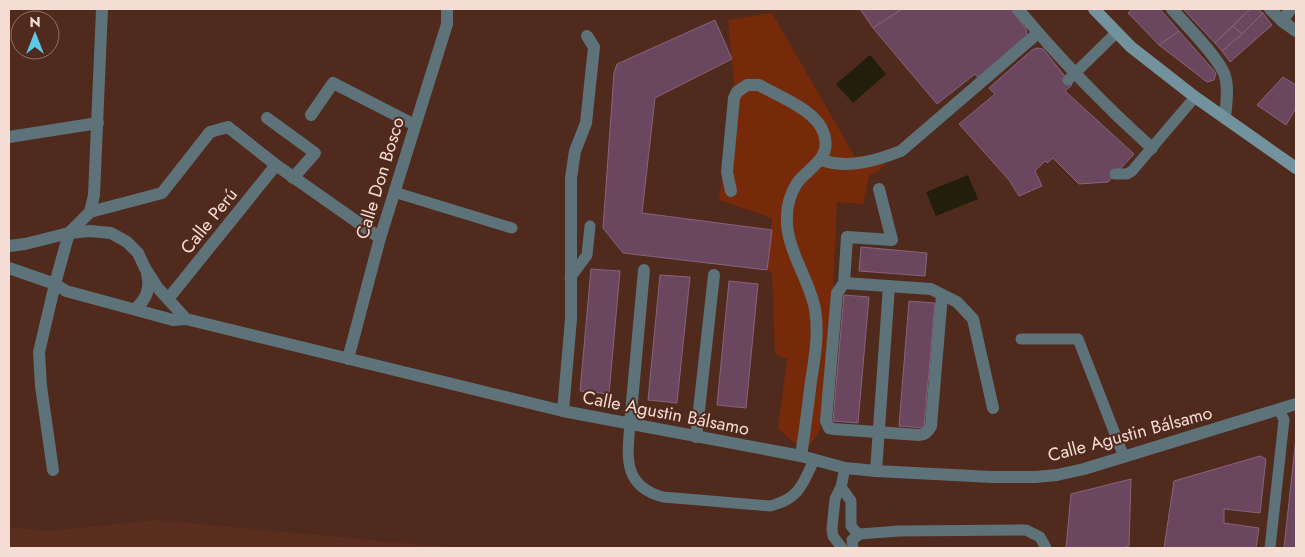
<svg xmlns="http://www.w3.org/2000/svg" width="1305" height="557" viewBox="0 0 1305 557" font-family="Jost,sans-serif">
<rect width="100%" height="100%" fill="#4f2a1d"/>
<path fill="#5a2e1e" d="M 156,520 L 458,548 L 9,548 L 9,527 L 49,531 Z"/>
<path fill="#772a09" d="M 772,13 L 855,157 L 875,154 L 886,165 L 869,176 L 863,204 L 837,202 L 833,289 L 820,430 L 806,452 L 778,429 L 787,359 L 775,354 L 772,273 L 767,270 L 772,218 L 719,200 L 734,81 L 728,20 Z"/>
<g fill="#211e0b">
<path d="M 870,55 L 886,74 L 853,103 L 836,84 Z"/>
<path d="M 968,175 L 978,199 L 936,216 L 926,192 Z"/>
</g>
<g fill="#6a475e" stroke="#89637c">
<path d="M 860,9 L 898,9 L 899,11 L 873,28 Z"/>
<path d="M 902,9 L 1010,9 L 1026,28 L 1027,37 L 979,79 L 975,74 L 937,104 L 873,28 Z"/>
<path d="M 1133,9 L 1160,9 L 1179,31 L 1159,45 L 1128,13 Z"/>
<path d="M 1183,9 L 1250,9 L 1215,43 Z"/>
<path d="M 1250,9 L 1258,9 L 1263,13 L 1242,34 L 1233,26 Z"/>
<path d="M 1263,13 L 1272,25 L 1230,62 L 1222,51 L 1242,34 Z"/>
<path d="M 715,20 L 732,59 L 655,98 L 642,213 L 772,230 L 767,270 L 623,253 L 603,228 L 614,73 L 617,64 Z"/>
<path d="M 1233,26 L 1242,34 L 1222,51 L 1215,43 Z"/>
<path d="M 1179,31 L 1216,73 L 1214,80 L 1207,82 L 1159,45 Z"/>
<path d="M 1037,48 L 1043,49 L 1072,85 L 1065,91 L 1134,154 L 1108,182 L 1079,184 L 1053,158 L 1047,163 L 1045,161 L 1035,171 L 1042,186 L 1019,196 L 1009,180 L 959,124 L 995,94 L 989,88 L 1032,50 Z"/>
<path d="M 1283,77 L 1296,85 L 1296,108 L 1286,125 L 1257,105 Z"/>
<path d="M 861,247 L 927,253 L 925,276 L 859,271 Z"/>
<path d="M 591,269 L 620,271 L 609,394 L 580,391 Z"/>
<path d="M 660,275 L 690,277 L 677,403 L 648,400 Z"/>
<path d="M 729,281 L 758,284 L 746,408 L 717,405 Z"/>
<path d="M 844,295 L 869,297 L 858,423 L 833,421 Z"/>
<path d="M 909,301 L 935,303 L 924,428 L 899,426 Z"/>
<path d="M 1296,437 L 1296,548 L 1284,548 Z"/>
<path d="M 1260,456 L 1266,459 L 1260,513 L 1224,509 L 1224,523 L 1259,528 L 1256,548 L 1164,548 L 1174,481 Z"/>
<path d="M 1131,479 L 1129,546 L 1123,548 L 1066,548 L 1071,494 Z"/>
</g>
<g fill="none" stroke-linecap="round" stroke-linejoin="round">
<g stroke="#5d7279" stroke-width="11">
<path d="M 1068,80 L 1117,32"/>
<path d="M 1115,174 L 1127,174 L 1132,171 L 1195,97"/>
<path d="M 394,192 L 512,228"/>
<path d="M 570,278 L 587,255 L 590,226"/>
<path d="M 1021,339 L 1078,339 L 1124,457"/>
<path d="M 630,424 C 627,458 623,486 663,497 L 770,506 C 799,499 803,484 814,460"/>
<path d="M 841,487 L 851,501 L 851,526 L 856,532 L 860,534 L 899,531 L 1026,530 L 1040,537 L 1046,548"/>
<path d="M 842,548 L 833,536 L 832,529 L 835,499 L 841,487 L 845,468"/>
<path d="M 853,548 L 852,540 L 860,534"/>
<path d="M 1270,548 L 1284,420 L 1279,409"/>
</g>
<g stroke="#5d7279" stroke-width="12">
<path d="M 1018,9 C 1059,58 1104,105 1152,148"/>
<path d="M 1282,21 L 1291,9"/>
<path d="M 311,115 L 333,83 L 415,125"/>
<path d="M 267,118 L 315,153 L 293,178"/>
<path d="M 821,160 C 848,169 875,161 901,151 L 1038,33"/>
<path d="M 731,191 L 727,172 L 734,98 L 737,92 L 747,85 L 759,85 C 779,97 817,110 824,134 C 832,159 809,167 797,183 C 791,193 787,205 787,216 C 785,248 809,278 815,309 C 819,333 815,357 811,381 C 808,406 805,431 801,456"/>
<path d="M 90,212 L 162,193 L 210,132 L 228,127 L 276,165"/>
<path d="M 168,299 L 276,165 L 380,238"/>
</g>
<g stroke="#5d7279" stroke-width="12">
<path d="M 1172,9 C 1184,23 1221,60 1225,76 C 1229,89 1226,105 1225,118"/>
<path d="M 1270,9 L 1282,21 L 1296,31"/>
<path d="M 9,137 L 98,123"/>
<path d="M 879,189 L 892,240 L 847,237 L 844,283 L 931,289 L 957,302 L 973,319 L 993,408"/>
<path d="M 844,283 L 837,293 L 826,421 L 829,428 L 834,429 L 919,435 C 925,435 928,432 931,426 L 942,295"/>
<path d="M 348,359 L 380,238 L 447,24 L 447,9"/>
<path d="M 563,411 L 571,319 L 571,178 L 575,151 L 586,123 L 594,47 L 587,36"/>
<path d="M 630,424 L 644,270"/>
<path d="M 696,437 L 714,275"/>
<path d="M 53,470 L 41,386 L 39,352 L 55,284"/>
<path d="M 876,471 L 889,286"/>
</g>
<g stroke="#5d7279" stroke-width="12">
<path d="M 9,246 L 25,244 L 69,233 L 90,231 L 111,233 L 127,242 L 138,253 L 145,268 L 157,287 L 186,319 L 563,411 L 801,456 L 845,468 L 876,471 L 992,477 L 1035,477 L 1057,475 L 1084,469 L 1296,404"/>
<path d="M 9,268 L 55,284 L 66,291 L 173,320 L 186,319"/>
<path d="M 55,284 L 69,233 L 90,212 L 94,195 L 102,9"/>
<path d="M 135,309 C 146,300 151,289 147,274"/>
</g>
<path stroke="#72939e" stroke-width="12" d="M 1094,9 L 1131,47 L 1195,97 L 1296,168"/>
</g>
<g text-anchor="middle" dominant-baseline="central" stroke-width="4" stroke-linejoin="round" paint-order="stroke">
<g font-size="18" fill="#f5dcd4" stroke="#4f2a1d">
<text transform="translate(380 178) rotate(-73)">Calle Don Bosco</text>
<text transform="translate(209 221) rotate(-51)">Calle Perú</text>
<text transform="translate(666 413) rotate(11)">Calle Agustin Bálsamo</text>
<text transform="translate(1130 434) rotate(-15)">Calle Agustin Bálsamo</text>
</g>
</g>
<rect width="1305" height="557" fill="none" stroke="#f5dcd4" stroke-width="20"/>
<g transform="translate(35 35)"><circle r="24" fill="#4f2a1d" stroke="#917166"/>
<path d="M0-4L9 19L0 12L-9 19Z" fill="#5cc7e7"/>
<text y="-8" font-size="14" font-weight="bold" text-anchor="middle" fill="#f5dcd4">N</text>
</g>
</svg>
